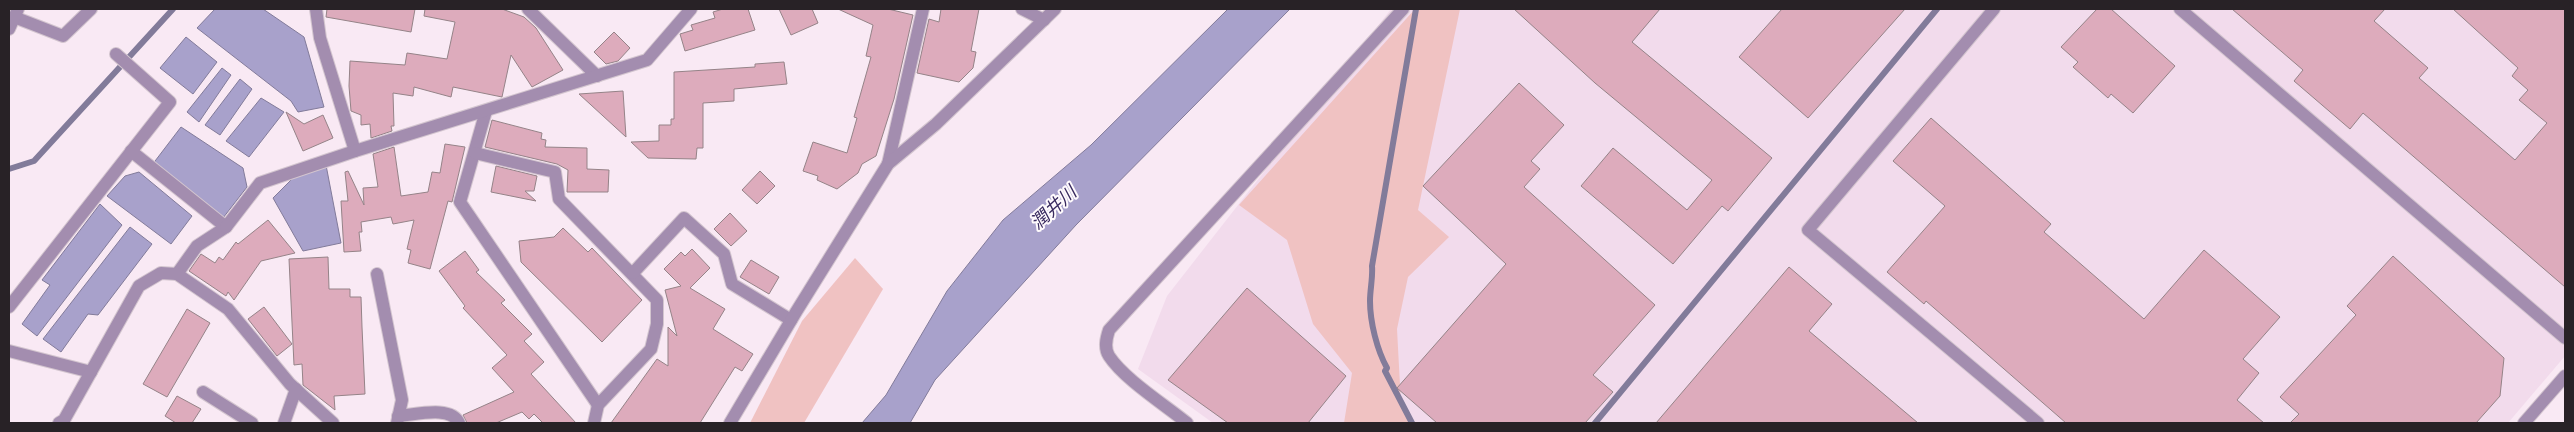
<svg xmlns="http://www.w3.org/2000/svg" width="2574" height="432" viewBox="0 0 2574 432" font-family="'Exo 2','Noto Sans JP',sans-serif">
<rect width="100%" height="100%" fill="#f9e9f4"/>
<path fill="#f2dbec" d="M 1391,9 L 2565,9 L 2565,356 L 2508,423 L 1213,423 L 1138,369 L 1167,296 Z"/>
<g fill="#f0c2c2">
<path d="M 1415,9 L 1460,9 L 1418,210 L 1449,237 L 1408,277 L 1397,329 L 1401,404 L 1410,423 L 1344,423 L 1352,373 L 1313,324 L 1287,240 L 1239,205 Z"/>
<path d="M 855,258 L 883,289 L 804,423 L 750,423 L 802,321 Z"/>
</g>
<g fill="#a8a1cb" stroke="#827b9a">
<path d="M 215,9 L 263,9 L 304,37 L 324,107 L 298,112 L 291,101 L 197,28 Z"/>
<path d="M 1228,9 L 1290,9 L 1076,225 L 935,380 L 910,423 L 862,423 L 886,395 L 947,291 L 1003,220 L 1091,145 Z"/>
<path d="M 186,37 L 217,62 L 193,94 L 160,68 Z"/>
<path d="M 222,68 L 231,75 L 199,122 L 187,112 Z"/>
<path d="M 240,79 L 252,89 L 220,135 L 205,125 Z"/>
<path d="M 261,98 L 284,112 L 249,157 L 226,141 Z"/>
<path d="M 181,127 L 243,168 L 247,187 L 223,218 L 152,165 Z"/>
<path d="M 326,165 L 341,243 L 303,251 L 273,198 L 295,176 Z"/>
<path d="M 139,172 L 192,216 L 171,244 L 107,196 L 125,176 Z"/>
<path d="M 100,204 L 122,225 L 37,336 L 22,324 L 50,285 L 42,280 Z"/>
<path d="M 130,227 L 152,244 L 98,315 L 88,314 L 61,352 L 43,339 Z"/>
</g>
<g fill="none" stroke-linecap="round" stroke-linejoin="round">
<g stroke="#827b9a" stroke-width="6">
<path d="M 9,169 L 34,161 L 173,9"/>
<path d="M 1412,423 L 1385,371 L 1387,368 C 1377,350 1370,322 1370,301 C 1370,289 1373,278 1372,266 L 1416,9"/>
<path d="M 1595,423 L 1937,9"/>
</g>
</g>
<g fill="#ddabbc" stroke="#958388">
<path d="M 327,9 L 415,9 L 411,32 L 326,17 Z"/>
<path d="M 425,9 L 502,9 L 524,17 L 536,28 L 563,70 L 532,87 L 511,55 L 502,97 L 453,87 L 451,97 L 414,87 L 413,96 L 393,93 L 394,126 L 391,126 L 392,131 L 371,138 L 370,124 L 361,125 L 361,115 L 351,111 L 349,86 L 350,61 L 405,65 L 407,53 L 447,59 L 455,22 L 424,16 Z"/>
<path d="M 723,9 L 748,9 L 755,30 L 685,51 L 680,34 L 693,30 L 691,25 L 715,18 L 713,12 Z"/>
<path d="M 779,9 L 812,9 L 818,23 L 791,35 Z"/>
<path d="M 838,9 L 888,9 L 913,15 L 894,99 L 876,156 L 862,164 L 858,173 L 837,189 L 817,180 L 818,176 L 803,171 L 813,142 L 847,153 L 857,118 L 854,117 L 871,57 L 866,56 L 873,25 Z"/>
<path d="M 941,9 L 979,9 L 971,51 L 976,52 L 973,68 L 959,82 L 917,73 L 929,19 L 939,22 Z"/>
<path d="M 1514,9 L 1660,9 L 1632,42 L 1772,158 L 1728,211 L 1722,206 L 1673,264 L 1581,186 L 1613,148 L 1687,210 L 1712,180 L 1595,83 Z"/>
<path d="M 1782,9 L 1905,9 L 1808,118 L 1739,57 Z"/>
<path d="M 2097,9 L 2111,9 L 2175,66 L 2133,113 L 2111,94 L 2108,98 L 2073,67 L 2078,62 L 2061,47 Z"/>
<path d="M 2232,9 L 2385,9 L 2374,21 L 2428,68 L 2419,78 L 2515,160 L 2547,123 L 2519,100 L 2528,90 L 2512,76 L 2518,68 L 2453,9 L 2565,9 L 2565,287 L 2363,113 L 2350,129 L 2294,81 L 2303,70 Z"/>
<path d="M 614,32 L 630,48 L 618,61 L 606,64 L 594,52 Z"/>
<path d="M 784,62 L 787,84 L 734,89 L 734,101 L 703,103 L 703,148 L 697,148 L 696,159 L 648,158 L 631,142 L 659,141 L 659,125 L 671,125 L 671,119 L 674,119 L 674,72 L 755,67 L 755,64 Z"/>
<path d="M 1519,83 L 1564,125 L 1531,161 L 1540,169 L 1524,187 L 1655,305 L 1593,375 L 1613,392 L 1585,423 L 1437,423 L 1397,388 L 1506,264 L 1423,186 Z"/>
<path d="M 623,91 L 626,137 L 579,94 Z"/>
<path d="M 286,112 L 304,124 L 323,115 L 333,138 L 303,151 Z"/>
<path d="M 1931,118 L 2051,224 L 2044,232 L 2144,319 L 2204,250 L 2280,317 L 2243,359 L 2259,373 L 2237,400 L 2264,423 L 2066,423 L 1926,301 L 1924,304 L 1887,272 L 1945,206 L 1893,161 Z"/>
<path d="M 492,120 L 542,133 L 541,139 L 546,140 L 545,147 L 587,148 L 587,169 L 609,170 L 608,192 L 567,192 L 568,170 L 557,164 L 485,147 Z"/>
<path d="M 445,144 L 465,147 L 452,202 L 448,201 L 430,269 L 408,263 L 411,250 L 407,249 L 414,220 L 393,224 L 391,217 L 361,222 L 362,232 L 359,232 L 361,251 L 344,252 L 341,201 L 348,201 L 345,172 L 348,171 L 364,205 L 363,188 L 378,187 L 373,154 L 394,147 L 401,196 L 428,192 L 432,172 L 440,173 Z"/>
<path d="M 496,166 L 537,176 L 534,191 L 525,191 L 536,201 L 491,192 Z"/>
<path d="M 760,171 L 775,186 L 757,204 L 742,190 Z"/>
<path d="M 730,213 L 747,231 L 731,246 L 714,229 Z"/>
<path d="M 268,220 L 295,253 L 261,261 L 234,300 L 228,292 L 226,296 L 189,271 L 201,254 L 215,263 L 219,257 L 223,260 L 236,242 L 238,244 Z"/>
<path d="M 563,228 L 588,252 L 592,248 L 642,300 L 602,342 L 521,262 L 519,241 L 554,237 Z"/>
<path d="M 692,249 L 710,268 L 690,288 L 725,309 L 713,329 L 753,354 L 742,371 L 735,367 L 700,423 L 611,423 L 657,359 L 668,366 L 668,327 L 677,336 L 665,290 L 681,286 L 664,269 L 681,252 L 685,256 Z"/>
<path d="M 465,251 L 479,270 L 476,272 L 505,300 L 501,303 L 532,334 L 524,341 L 544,362 L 531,374 L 576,423 L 543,423 L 534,414 L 529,419 L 522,412 L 496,423 L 467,423 L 463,415 L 514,392 L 492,368 L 507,355 L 463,308 L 465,306 L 439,271 Z"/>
<path d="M 2393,256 L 2504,358 L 2500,396 L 2476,423 L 2290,423 L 2299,414 L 2280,397 L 2356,315 L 2347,306 Z"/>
<path d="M 328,257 L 329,289 L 350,289 L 350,297 L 361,297 L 362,327 L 365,394 L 334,396 L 335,410 L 303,385 L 302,364 L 294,365 L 289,259 Z"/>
<path d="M 751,260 L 779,277 L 769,294 L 740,277 Z"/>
<path d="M 1789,267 L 1832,304 L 1809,331 L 1918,423 L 1656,423 Z"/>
<path d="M 1247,288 L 1346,376 L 1308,423 L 1228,423 L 1168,380 Z"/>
<path d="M 264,307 L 292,344 L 277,356 L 248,319 Z"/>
<path d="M 187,309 L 210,323 L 167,397 L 143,384 Z"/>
<path d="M 177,396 L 201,409 L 192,423 L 176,423 L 165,416 Z"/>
</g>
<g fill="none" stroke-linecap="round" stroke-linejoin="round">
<defs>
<g id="minor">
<path d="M 316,9 L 320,38 L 355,151"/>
<path d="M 528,9 L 597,76"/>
<path d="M 1022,9 L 1044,20"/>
<path d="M 1994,9 L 1808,230 L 2038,423"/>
<path d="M 2180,9 L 2565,338"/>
<path d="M 14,17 L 63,36 L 91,9"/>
<path d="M 9,29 L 18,9"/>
<path d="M 486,111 L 460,202 L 598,405"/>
<path d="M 131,151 L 226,227 L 197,246 L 177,274"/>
<path d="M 475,153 L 555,172 L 559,199 L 657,300 L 657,324 L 651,349 L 598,405 L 594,423"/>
<path d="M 888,164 L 923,9"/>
<path d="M 226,227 L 260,183 L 355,151 L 647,60 L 691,9"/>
<path d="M 633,273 L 684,218 L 724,254 L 732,284 L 791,320"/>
<path d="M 377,274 L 402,400 L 397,423"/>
<path d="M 9,307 L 170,102 L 116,54"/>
<path d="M 9,351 L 91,372"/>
<path d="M 203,392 L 252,423"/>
<path d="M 398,416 C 415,415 451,405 459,423"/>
<path d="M 59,423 L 64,420 L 139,286 L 161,273 L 177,274 L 228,309 L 290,384 L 333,423"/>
<path d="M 284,423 L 296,389"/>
<path d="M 730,423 L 796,312 L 888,164 L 936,124 L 1055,9"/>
<path d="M 1187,423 C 1165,405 1124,379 1109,356 C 1104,348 1106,339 1109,330 L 1403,9"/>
<path d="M 2524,423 L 2565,376"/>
</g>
</defs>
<use href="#minor" stroke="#d3c5cf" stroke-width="14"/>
<use href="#minor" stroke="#a38daf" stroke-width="12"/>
</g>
<g text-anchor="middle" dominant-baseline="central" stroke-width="4" stroke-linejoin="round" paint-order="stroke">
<g font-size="18" font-style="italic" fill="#382a5f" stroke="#fefafd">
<text transform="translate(1053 207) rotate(-42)">潤井川</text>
</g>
</g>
<rect width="2574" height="432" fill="none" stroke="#282226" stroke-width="20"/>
</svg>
